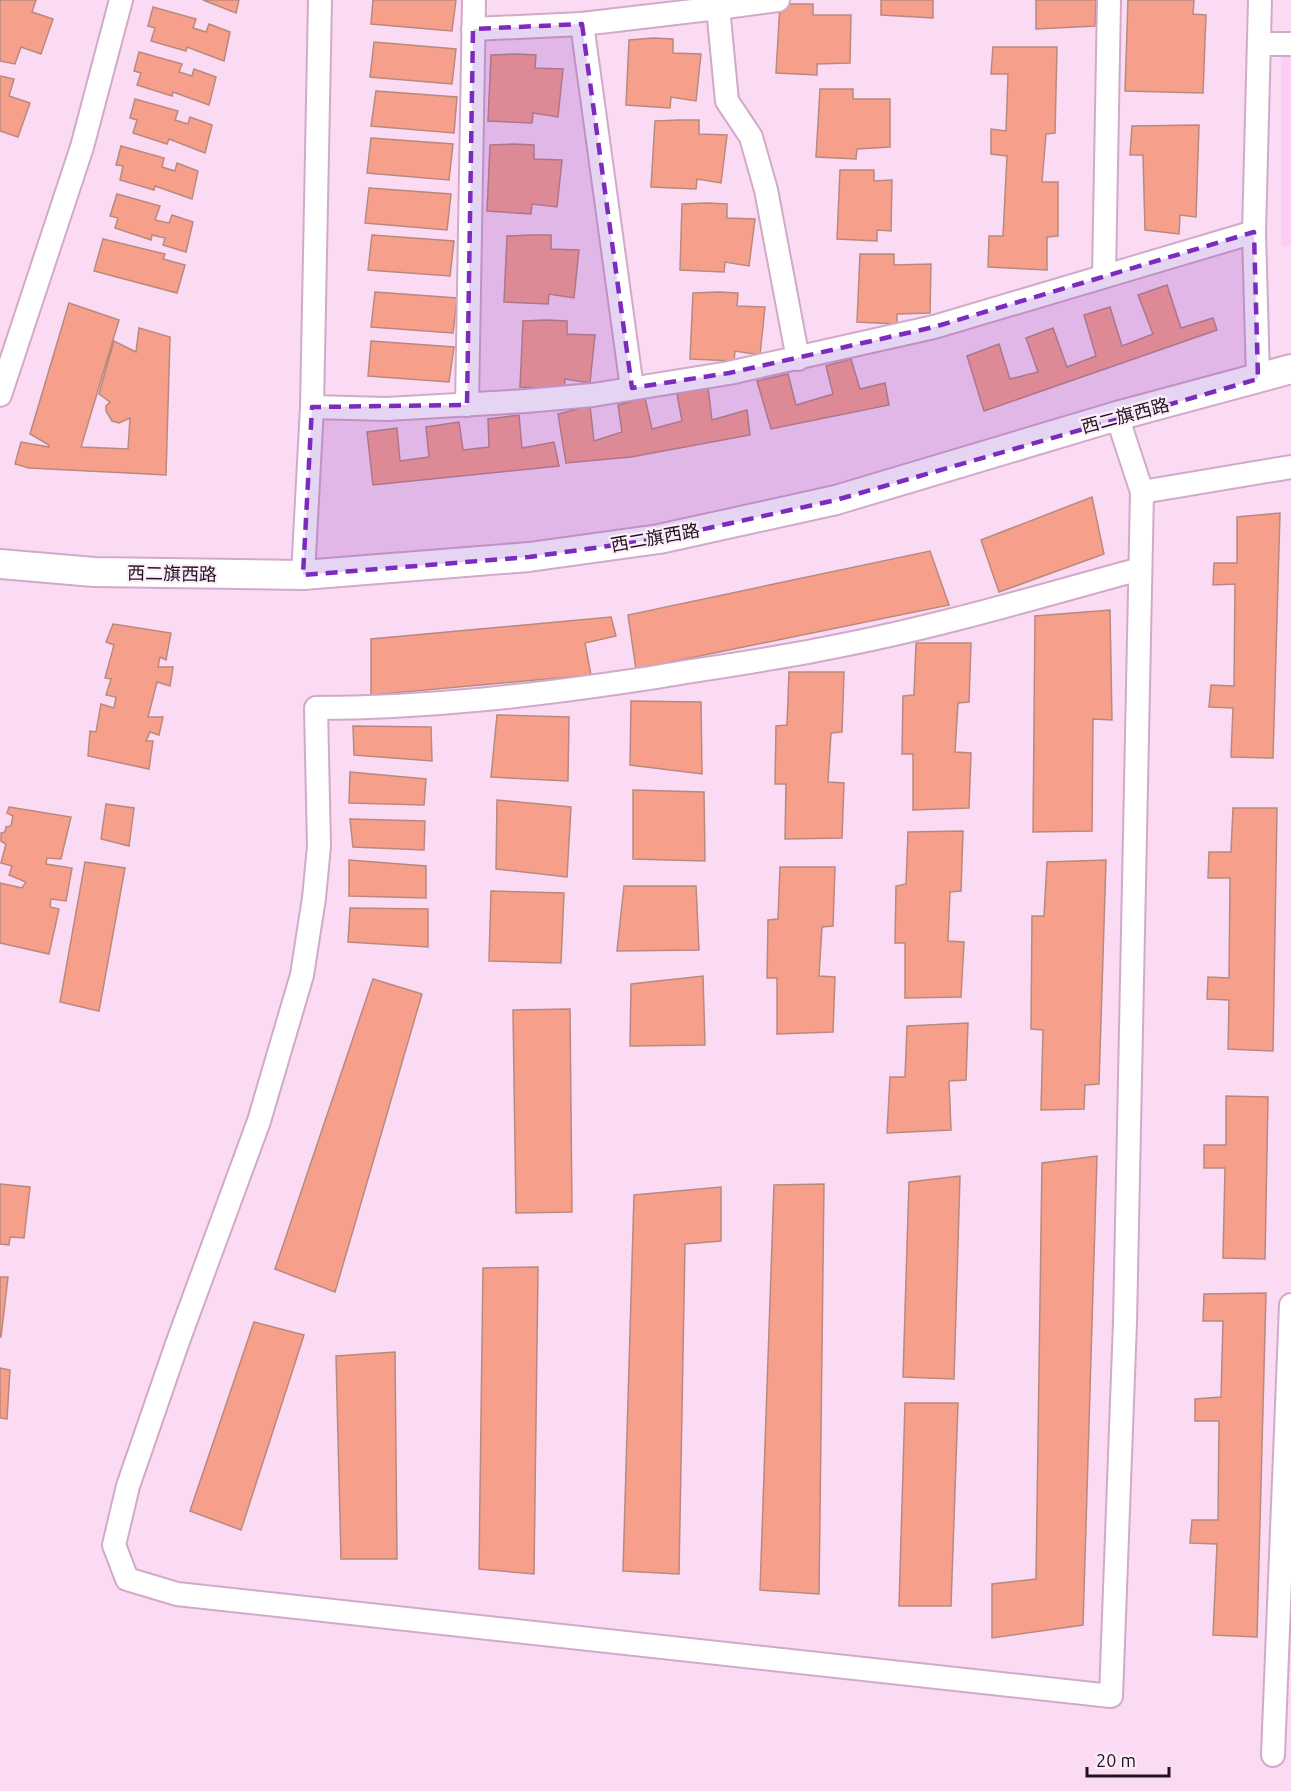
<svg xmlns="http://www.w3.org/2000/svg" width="1291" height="1791" viewBox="0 0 1291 1791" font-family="Ubuntu,'Noto Sans SC',sans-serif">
<rect width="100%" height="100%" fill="#fbdaf3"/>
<path fill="#fdcef3" d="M 1281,56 L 1291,56 L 1291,245 L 1281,246 Z"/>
<g fill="#f6a08c" stroke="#b9897e" stroke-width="1.5">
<path d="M 0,0 L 36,0 L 32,12 L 53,19 L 41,54 L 21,47 L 15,64 L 0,61 Z"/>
<path d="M 203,0 L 239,0 L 236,13 Z"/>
<path d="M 373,0 L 456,0 L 452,31 L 371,24 Z"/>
<path d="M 881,0 L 933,0 L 933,18 L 881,15 Z"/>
<path d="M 1036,0 L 1096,0 L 1095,26 L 1036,29 Z"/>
<path d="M 1128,0 L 1194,0 L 1193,14 L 1206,15 L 1203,93 L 1125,91 Z"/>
<path d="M 780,4 L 813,4 L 813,15 L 851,15 L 850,63 L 817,64 L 817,75 L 776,73 Z"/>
<path d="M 153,7 L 196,19 L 193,28 L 206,32 L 209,24 L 230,32 L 224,61 L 187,47 L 186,51 L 151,41 L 155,28 L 148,26 Z"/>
<path d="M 653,38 L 673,39 L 673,53 L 701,54 L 696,101 L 671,97 L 670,108 L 626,105 L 629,40 Z"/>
<path d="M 374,42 L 456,49 L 452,84 L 370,77 Z"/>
<path d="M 993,47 L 1057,47 L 1055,133 L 1046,134 L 1042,182 L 1058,182 L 1058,236 L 1047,237 L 1047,270 L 988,267 L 989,236 L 1003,236 L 1007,156 L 991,154 L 991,129 L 1006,131 L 1008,74 L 991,74 Z"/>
<path d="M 139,52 L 182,64 L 179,72 L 192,76 L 194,69 L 216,77 L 209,105 L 173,92 L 172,96 L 137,85 L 141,73 L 134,71 Z"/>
<path d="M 516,54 L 536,55 L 535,68 L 563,69 L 558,117 L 533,113 L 532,123 L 488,121 L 491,55 Z"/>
<path d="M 0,76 L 14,79 L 9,96 L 30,103 L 18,137 L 0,131 Z"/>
<path d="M 820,89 L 853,89 L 853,99 L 890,99 L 890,147 L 857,149 L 856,159 L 816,157 Z"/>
<path d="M 376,91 L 457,97 L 454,133 L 371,126 Z"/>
<path d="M 135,99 L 178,111 L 175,120 L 188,124 L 190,117 L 212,125 L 205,153 L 169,139 L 167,144 L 133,133 L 137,120 L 130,118 Z"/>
<path d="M 679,120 L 699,120 L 699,134 L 727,135 L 721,183 L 697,179 L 696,189 L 651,187 L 655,121 Z"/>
<path d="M 1199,125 L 1196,217 L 1180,215 L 1179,234 L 1145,230 L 1143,155 L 1130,155 L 1132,126 Z"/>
<path d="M 371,138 L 453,144 L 449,180 L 367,173 Z"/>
<path d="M 514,144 L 534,145 L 534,159 L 562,160 L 557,207 L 532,204 L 531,214 L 487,211 L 490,145 Z"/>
<path d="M 121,146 L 164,158 L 162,167 L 175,171 L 177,163 L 198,171 L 192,199 L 155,186 L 154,190 L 120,180 L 123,166 L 116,165 Z"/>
<path d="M 840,170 L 874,170 L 874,181 L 892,180 L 891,231 L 877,230 L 877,241 L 837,239 Z"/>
<path d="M 369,188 L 451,194 L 447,230 L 365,223 Z"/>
<path d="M 117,194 L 160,206 L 155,220 L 169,223 L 172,215 L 193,222 L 186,252 L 163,245 L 165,238 L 152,235 L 151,240 L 115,228 L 118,218 L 110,216 Z"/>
<path d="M 707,203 L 727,204 L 727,218 L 755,219 L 749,266 L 725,262 L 724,272 L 680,270 L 682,204 Z"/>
<path d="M 372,235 L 454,241 L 450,276 L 368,270 Z"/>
<path d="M 531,235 L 551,235 L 551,249 L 579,250 L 574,298 L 549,294 L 548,304 L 504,302 L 507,236 Z"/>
<path d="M 103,239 L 165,254 L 163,259 L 185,265 L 177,293 L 94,271 Z"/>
<path d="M 860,254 L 894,254 L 894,265 L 931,264 L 930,313 L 897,314 L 897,324 L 857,322 Z"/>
<path d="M 1167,285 L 1181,328 L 1213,318 L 1217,330 L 984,411 L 967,356 L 999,344 L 1010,379 L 1038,372 L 1026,338 L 1053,328 L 1067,367 L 1096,356 L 1084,315 L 1110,307 L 1122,346 L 1153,334 L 1138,295 Z"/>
<path d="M 375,292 L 457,298 L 453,333 L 371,327 Z"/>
<path d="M 718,292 L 738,293 L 737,306 L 765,307 L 760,355 L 735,351 L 734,361 L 690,359 L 693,293 Z"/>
<path d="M 69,303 L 119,320 L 81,447 L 128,449 L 130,418 L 119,423 L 112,421 L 106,411 L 106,406 L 110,402 L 99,394 L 114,341 L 136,352 L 139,328 L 170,337 L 166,475 L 29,468 L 15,464 L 21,442 L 49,447 L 49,445 L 30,434 Z"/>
<path d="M 547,320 L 567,321 L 567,334 L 595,335 L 590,383 L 565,379 L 564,389 L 520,387 L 523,321 Z"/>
<path d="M 371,341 L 454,347 L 449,382 L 368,376 Z"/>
<path d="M 851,359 L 860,389 L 885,383 L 889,405 L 771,429 L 757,381 L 788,374 L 796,405 L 833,394 L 826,366 Z"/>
<path d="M 708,387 L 712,420 L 747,410 L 750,435 L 631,457 L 566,463 L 558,414 L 590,406 L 594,441 L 622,432 L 618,405 L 645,398 L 652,429 L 682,421 L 677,394 Z"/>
<path d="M 519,415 L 522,448 L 554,442 L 559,466 L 373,485 L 367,432 L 397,428 L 400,461 L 429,457 L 426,427 L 459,422 L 463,450 L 489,447 L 488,419 Z"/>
<path d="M 1092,497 L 1104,554 L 999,592 L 981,540 Z"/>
<path d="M 1280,513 L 1273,758 L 1231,757 L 1233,708 L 1209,707 L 1211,685 L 1234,686 L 1235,584 L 1213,585 L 1214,563 L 1237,563 L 1237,517 Z"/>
<path d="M 930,551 L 949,605 L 636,669 L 628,615 Z"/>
<path d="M 1110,610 L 1112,720 L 1093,719 L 1092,831 L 1033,832 L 1035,616 Z"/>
<path d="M 611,617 L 616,636 L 585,643 L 591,675 L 371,695 L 371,639 Z"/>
<path d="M 113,624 L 171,633 L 166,660 L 160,657 L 158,667 L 173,667 L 170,686 L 157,682 L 148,717 L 163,717 L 159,735 L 150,732 L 146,741 L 153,741 L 149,769 L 88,756 L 90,731 L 96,732 L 101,704 L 114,708 L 116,697 L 106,695 L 111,679 L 105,678 L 114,645 L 106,642 Z"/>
<path d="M 916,643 L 971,643 L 969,702 L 958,703 L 955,752 L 971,753 L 969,808 L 913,810 L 913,754 L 902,754 L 903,696 L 914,695 Z"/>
<path d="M 789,672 L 844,672 L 842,732 L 831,733 L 828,782 L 844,783 L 842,838 L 785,839 L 786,784 L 775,784 L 776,726 L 787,725 Z"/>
<path d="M 631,701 L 701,702 L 702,774 L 630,765 Z"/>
<path d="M 497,715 L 569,717 L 568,781 L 491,777 Z"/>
<path d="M 353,726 L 431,727 L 432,761 L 354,755 Z"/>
<path d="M 350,772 L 426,779 L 424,805 L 349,803 Z"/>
<path d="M 633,790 L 704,792 L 705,861 L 633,859 Z"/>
<path d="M 497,800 L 571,807 L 567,877 L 496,869 Z"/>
<path d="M 106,804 L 134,808 L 129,846 L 101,839 Z"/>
<path d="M 9,807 L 71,817 L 61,859 L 47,858 L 46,864 L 72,868 L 66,901 L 51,899 L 50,907 L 59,909 L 49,954 L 0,943 L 0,883 L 22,888 L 26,882 L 9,875 L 12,866 L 1,863 L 6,844 L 1,841 L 1,833 L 5,832 L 6,827 L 11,826 L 13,816 L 7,813 Z"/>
<path d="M 1233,808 L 1277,808 L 1273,1051 L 1228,1049 L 1229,1000 L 1207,999 L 1208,977 L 1229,978 L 1230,878 L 1208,878 L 1209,852 L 1231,852 Z"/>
<path d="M 350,819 L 425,821 L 424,850 L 353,847 Z"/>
<path d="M 963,831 L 961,891 L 950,892 L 948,941 L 964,942 L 961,997 L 905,998 L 905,943 L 895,943 L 896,886 L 906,884 L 908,832 Z"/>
<path d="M 349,860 L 426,866 L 426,898 L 349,896 Z"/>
<path d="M 1106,860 L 1099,1084 L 1085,1085 L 1084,1109 L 1041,1110 L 1043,1030 L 1031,1029 L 1032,916 L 1044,916 L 1047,862 Z"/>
<path d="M 85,862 L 125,868 L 99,1011 L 60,1002 Z"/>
<path d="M 780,867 L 835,867 L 833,926 L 822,927 L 819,976 L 835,977 L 833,1032 L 777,1034 L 777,978 L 767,978 L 768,920 L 778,919 Z"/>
<path d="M 624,886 L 696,886 L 699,950 L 617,951 Z"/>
<path d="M 491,891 L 564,893 L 561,963 L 489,961 Z"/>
<path d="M 350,908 L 428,909 L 428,947 L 348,942 Z"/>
<path d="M 703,976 L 705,1045 L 630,1046 L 631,984 Z"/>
<path d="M 373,979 L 422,994 L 335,1292 L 275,1269 Z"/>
<path d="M 570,1009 L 572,1212 L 516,1213 L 513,1010 Z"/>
<path d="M 968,1023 L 966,1080 L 949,1081 L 951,1130 L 887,1133 L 890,1077 L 905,1077 L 907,1026 Z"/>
<path d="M 1226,1096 L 1268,1097 L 1265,1259 L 1223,1258 L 1225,1168 L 1204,1168 L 1204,1145 L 1226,1145 Z"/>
<path d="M 1097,1156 L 1083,1625 L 992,1638 L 992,1584 L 1036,1579 L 1042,1163 Z"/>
<path d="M 960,1176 L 954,1379 L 903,1377 L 909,1182 Z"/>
<path d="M 0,1184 L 30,1187 L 24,1238 L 10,1237 L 9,1245 L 0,1244 Z"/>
<path d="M 824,1184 L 819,1594 L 760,1590 L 774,1185 Z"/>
<path d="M 721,1187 L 721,1241 L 685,1244 L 679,1574 L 623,1571 L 634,1195 Z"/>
<path d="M 538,1267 L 534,1574 L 479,1569 L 483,1268 Z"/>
<path d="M 0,1277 L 8,1277 L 1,1337 L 0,1337 Z"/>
<path d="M 1266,1293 L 1257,1637 L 1213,1635 L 1217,1544 L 1190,1543 L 1192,1520 L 1218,1520 L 1219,1421 L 1195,1421 L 1195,1399 L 1221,1397 L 1223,1321 L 1203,1321 L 1204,1294 Z"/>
<path d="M 254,1322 L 304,1335 L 241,1530 L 190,1511 Z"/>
<path d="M 395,1352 L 397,1559 L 341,1559 L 336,1356 Z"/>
<path d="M 0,1368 L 10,1370 L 7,1419 L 0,1418 Z"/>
<path d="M 905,1403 L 958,1403 L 951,1606 L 899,1606 Z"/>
</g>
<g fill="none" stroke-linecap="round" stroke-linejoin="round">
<defs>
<g id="minor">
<path d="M 778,0 L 718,8 L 727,101 L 751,137 L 766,190 L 798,359"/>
<path d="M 582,24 L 632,388"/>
<path d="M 473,29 L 582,24 L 718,8"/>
<path d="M 1260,44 L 1291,44"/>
<path d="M 1104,276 L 1109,0"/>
<path d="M 1258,379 L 1254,232 L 1260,0"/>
<path d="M 0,395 L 82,147 L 121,0"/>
<path d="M 467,405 L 474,0"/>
<path d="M 312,407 L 387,409 L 526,401 L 593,395 L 729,373 L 934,327 L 1254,232"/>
<path d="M 1117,416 L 1142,492 L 1125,1322 L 1111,1696 L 177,1594 L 127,1579 L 114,1545 L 128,1486 L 177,1344 L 259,1121 L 302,975 L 314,898 L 319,846 L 316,708 C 428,708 539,695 650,678 C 709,668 769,660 828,648 C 934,628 1037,597 1140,569"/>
<path d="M 1142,492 L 1291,467"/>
<path d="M 303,575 L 312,407 L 320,0"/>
<path d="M 1273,1755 L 1291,1305"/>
</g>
<path id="tertiary" d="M 0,564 L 94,572 L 303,575 L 529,557 L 659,539 L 836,500 L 1117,416 L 1291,369"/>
</defs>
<use href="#minor" stroke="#d2aac9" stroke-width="26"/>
<use href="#tertiary" stroke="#d2aac9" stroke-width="32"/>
<use href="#minor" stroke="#fff" stroke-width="22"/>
<use href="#tertiary" stroke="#fff" stroke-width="28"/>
</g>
<path fill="#7b2cbf" fill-opacity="0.2" stroke="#7b2cbf" stroke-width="4.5" stroke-dasharray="12 8" stroke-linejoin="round" d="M 582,24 L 632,388 L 729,373 L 934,327 L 1254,232 L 1258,379 L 836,500 L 659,539 L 529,557 L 303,575 L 312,407 L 467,405 L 473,29 Z"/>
<g text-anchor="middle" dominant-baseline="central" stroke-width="4.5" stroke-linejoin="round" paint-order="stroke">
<g font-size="18" fill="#21131e" stroke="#feedfa">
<text transform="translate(1125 415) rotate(-15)">西二旗西路</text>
<text transform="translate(655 537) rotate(-10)">西二旗西路</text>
<text transform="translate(172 573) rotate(1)">西二旗西路</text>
</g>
</g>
<path d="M1087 1767v9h82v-9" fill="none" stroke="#21131e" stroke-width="3"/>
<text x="1096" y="1767" font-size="18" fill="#21131e" stroke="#feedfa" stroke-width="4.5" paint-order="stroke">20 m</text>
</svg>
